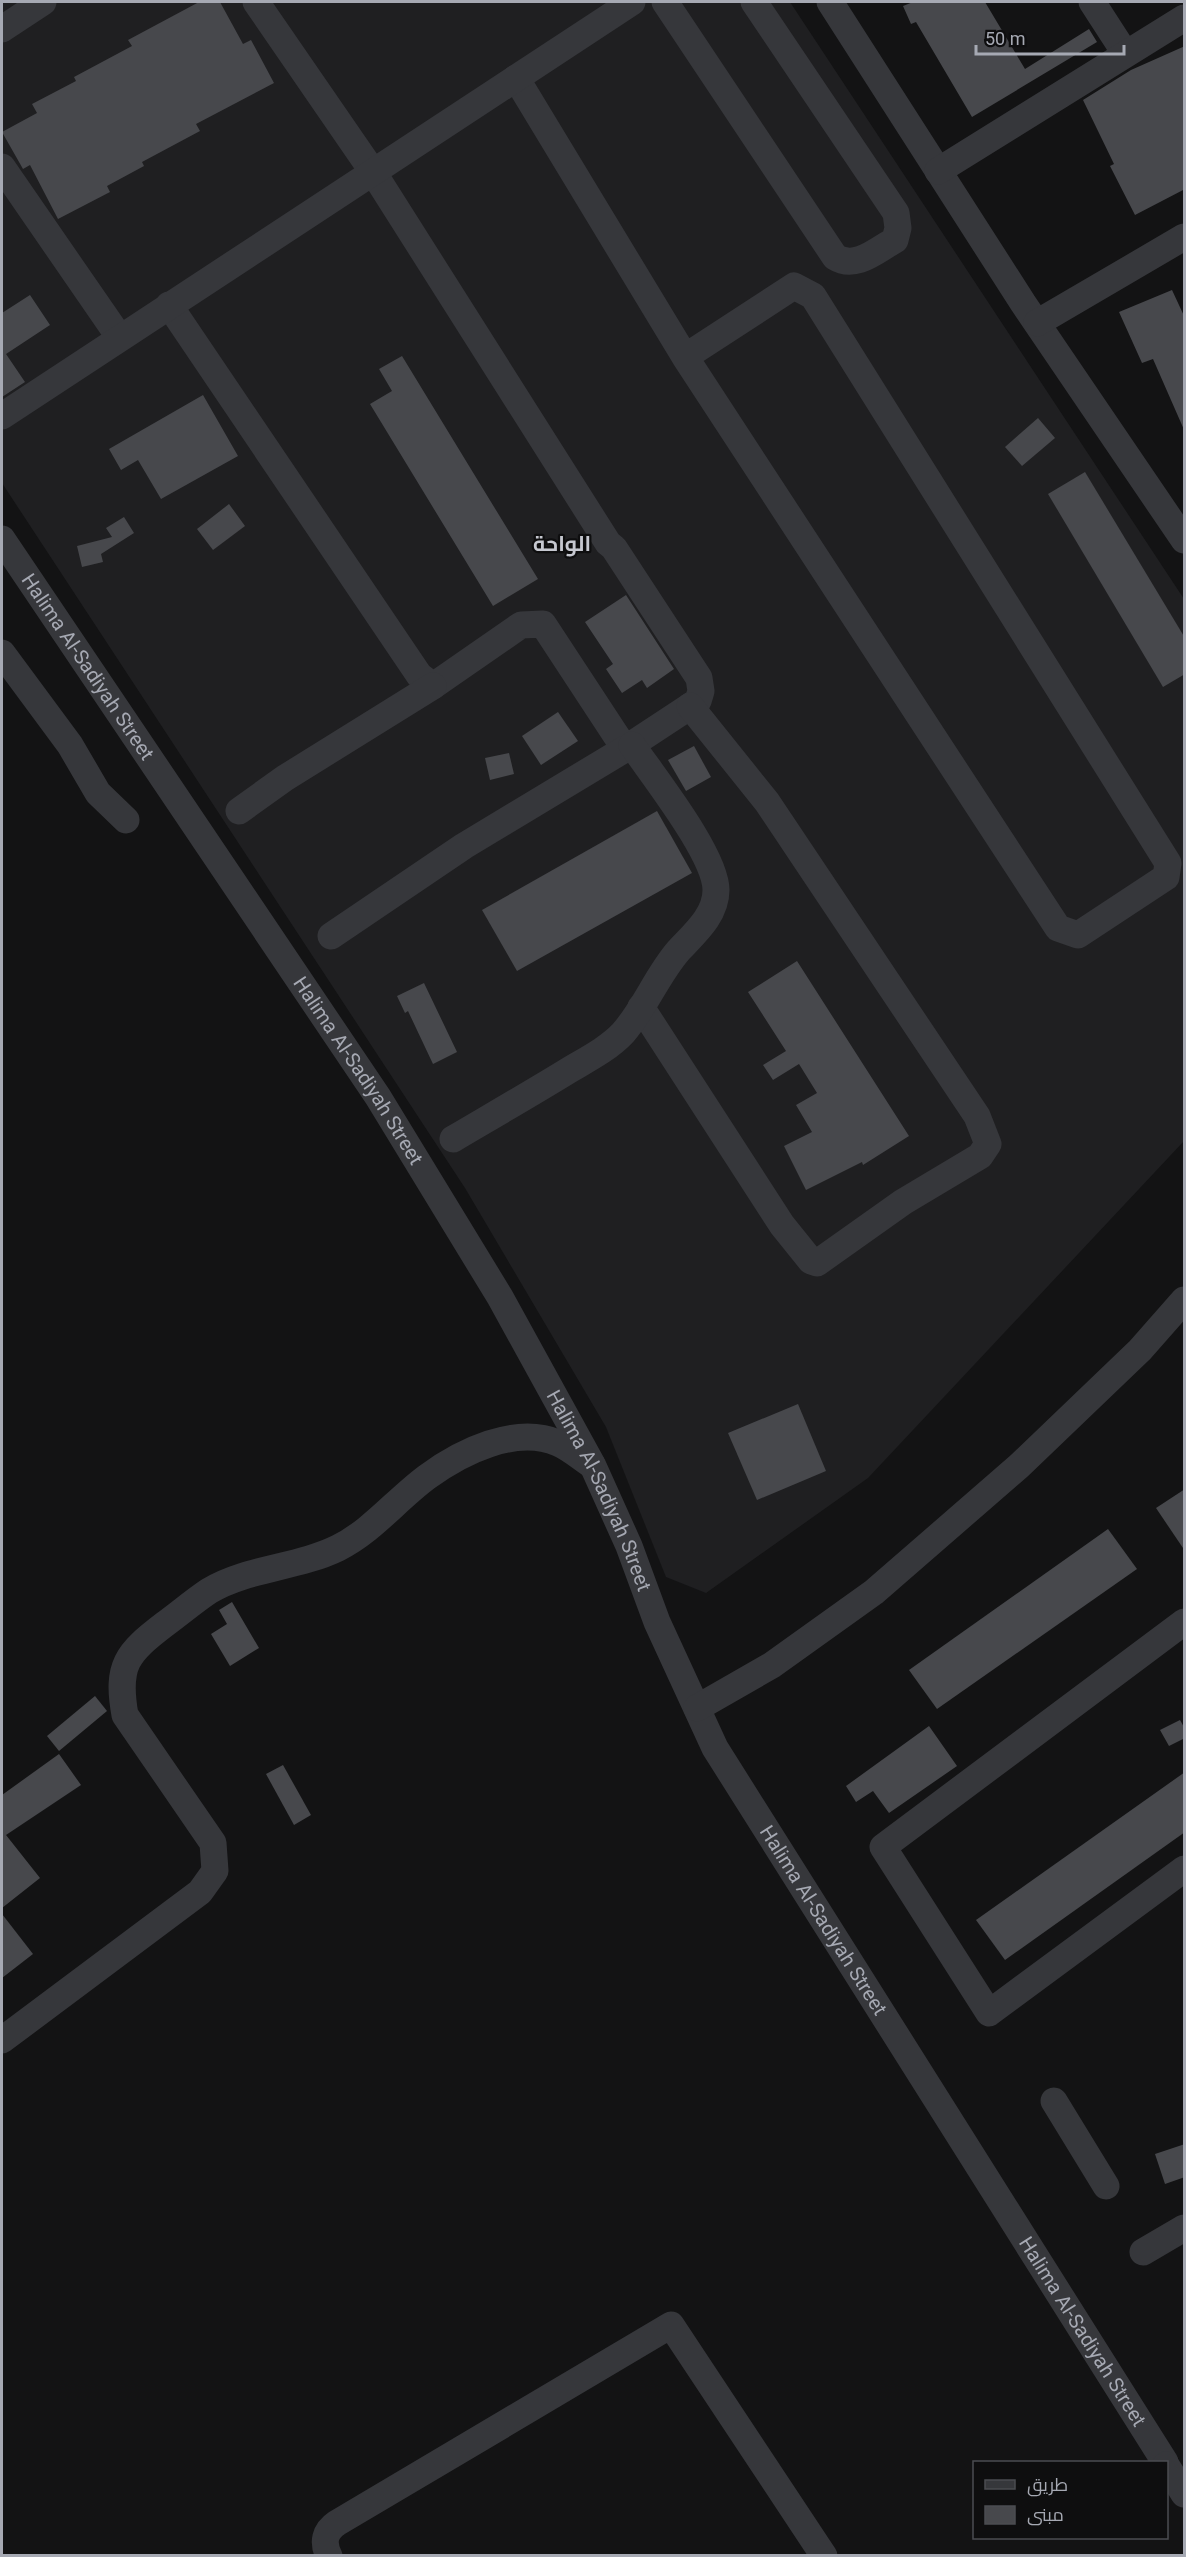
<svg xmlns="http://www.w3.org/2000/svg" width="1186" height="2557" viewBox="0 0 1186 2557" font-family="Roboto,Cairo,sans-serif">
<rect width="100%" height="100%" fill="#131314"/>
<path fill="#1f1f21" d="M 2,2 L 790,2 L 1184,599 L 1184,1141 L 868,1478 L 706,1593 L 666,1577 L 606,1427 L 465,1188 L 2,483 Z"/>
<g fill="#47484c">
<path d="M 199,2 L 220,2 L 243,44 L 251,40 L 274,83 L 196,124 L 200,131 L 142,162 L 144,166 L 107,186 L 110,192 L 58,219 L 30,165 L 23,169 L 2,132 L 37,113 L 32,104 L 76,81 L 74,77 L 132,46 L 128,40 Z"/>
<path d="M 913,2 L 985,2 L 1025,69 L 1089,29 L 1097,42 L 972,117 L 916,22 L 911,24 L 903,6 Z"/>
<path d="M 1185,46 L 1185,189 L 1135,215 L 1110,166 L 1114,164 L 1083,100 L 1131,70 Z"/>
<path d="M 1172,290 L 1185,318 L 1185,432 L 1153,359 L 1142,363 L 1119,312 Z"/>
<path d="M 30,295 L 50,325 L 6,354 L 25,382 L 2,397 L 2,313 Z"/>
<path d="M 402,356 L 538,579 L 493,606 L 370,404 L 392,391 L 379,369 Z"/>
<path d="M 203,395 L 238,456 L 161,499 L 138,460 L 121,470 L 109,449 Z"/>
<path d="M 1038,418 L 1055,438 L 1022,466 L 1005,447 Z"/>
<path d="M 1085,472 L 1185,638 L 1185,674 L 1163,687 L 1048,494 Z"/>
<path d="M 229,504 L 245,526 L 213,550 L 197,529 Z"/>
<path d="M 124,517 L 134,533 L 101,554 L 103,562 L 82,567 L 77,546 L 112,537 L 106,528 Z"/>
<path d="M 626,595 L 674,669 L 647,688 L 642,680 L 622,693 L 606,669 L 613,664 L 585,622 Z"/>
<path d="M 558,712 L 578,741 L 541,765 L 522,736 Z"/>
<path d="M 694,746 L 711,777 L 686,791 L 668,760 Z"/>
<path d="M 509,753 L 514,774 L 490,780 L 485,758 Z"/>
<path d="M 657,811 L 692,873 L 517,971 L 482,910 Z"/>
<path d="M 797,961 L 909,1136 L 863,1165 L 862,1162 L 806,1190 L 784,1146 L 812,1132 L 796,1105 L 817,1093 L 799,1064 L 773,1080 L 763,1065 L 786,1051 L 748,992 Z"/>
<path d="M 424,983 L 457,1052 L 433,1064 L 408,1011 L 405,1013 L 397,996 Z"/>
<path d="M 798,1404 L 826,1471 L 757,1500 L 728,1433 Z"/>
<path d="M 1185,1489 L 1185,1551 L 1156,1508 Z"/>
<path d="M 1108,1529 L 1137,1569 L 937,1709 L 909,1670 Z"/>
<path d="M 232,1602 L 259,1648 L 230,1666 L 211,1634 L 227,1624 L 219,1610 Z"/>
<path d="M 95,1696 L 107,1711 L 59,1751 L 47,1736 Z"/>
<path d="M 1180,1720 L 1185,1729 L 1185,1738 L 1169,1746 L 1160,1730 Z"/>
<path d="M 929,1726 L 957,1766 L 889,1813 L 873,1791 L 856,1802 L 846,1786 Z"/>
<path d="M 59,1754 L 81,1785 L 6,1835 L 40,1878 L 2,1908 L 2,1795 Z"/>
<path d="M 283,1765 L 311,1815 L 294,1825 L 266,1774 Z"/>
<path d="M 1185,1772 L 1185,1832 L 1005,1960 L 976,1920 Z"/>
<path d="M 2,1914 L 33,1954 L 2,1978 Z"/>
<path d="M 1185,2144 L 1185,2177 L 1165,2184 L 1155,2154 Z"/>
</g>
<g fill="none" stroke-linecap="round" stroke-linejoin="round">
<g stroke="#36373b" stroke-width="27">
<path d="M 665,2 L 835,257 C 856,270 877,250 895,240 L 898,228 L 896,213 L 754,2"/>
<path d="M 830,2 L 1023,303 L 1184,540"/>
<path d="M 1092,2 L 1125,53"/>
<path d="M 2,29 L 43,2"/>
<path d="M 516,78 L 685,357 L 1058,928 L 1078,935 L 1166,877 L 1168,863 L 813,296 L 794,286 L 685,357"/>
<path d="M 2,167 L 120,338"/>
<path d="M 938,171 L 1184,18"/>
<path d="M 169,305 L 419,675 L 433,686 L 521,625 L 543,624 L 625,749 L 698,701 L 701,691 L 699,678 L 614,548 L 608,543 L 373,172 L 256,2"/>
<path d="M 1037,323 L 1184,237"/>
<path d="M 2,416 L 632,2"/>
<path id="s1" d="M 2,539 L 378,1097 L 500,1297 L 593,1466 L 629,1546 L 657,1622 L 715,1748 L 1165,2462"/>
<path d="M 2,653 L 70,745 L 98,793 L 126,820"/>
<path d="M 239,811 L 285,778 L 433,686"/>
<path d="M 331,936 L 464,846 L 625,749"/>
<path d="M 641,1007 L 782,1225 L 811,1261 L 817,1263 L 903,1202 L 980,1156 L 988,1144 L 977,1116 L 767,802 L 690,706"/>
<path d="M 453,1139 C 492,1116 532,1093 571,1069 C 588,1059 609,1048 623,1033 C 645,1008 657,975 679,950 C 695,933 716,915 716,890 C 716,855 653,776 632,745"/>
<path d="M 1184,1622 L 883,1847 L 989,2013 L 1184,1869"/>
<path d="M 697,1708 L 772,1665 L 874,1592 L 1019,1466 L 1140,1350 L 1184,1300"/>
<path d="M 2,2040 L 200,1892 L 215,1871 L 213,1843 L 125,1715 C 116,1665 127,1653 165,1624 C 180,1613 194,1601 209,1591 C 247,1568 297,1568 338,1548 C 372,1531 396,1500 427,1477 C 461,1452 515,1425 558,1443 C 570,1448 581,1458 592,1465"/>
<path d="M 1054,2101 L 1106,2186"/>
<path d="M 1143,2252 L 1184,2228"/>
<path d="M 1166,2465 L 1184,2494"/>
<path d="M 329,2556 C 322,2542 325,2531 337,2523 L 671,2325 L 824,2556"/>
</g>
</g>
<g text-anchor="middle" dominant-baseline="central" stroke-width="4.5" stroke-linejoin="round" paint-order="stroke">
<g font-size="20" fill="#a6a9b3" stroke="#0e0e0f">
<text stroke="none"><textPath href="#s1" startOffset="154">Halima Al-Sadiyah Street</textPath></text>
<text stroke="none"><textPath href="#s1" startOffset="640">Halima Al-Sadiyah Street</textPath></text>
<text stroke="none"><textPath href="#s1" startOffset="1125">Halima Al-Sadiyah Street</textPath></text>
<text stroke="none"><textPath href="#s1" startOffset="1611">Halima Al-Sadiyah Street</textPath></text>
<text stroke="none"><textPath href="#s1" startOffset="2097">Halima Al-Sadiyah Street</textPath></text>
</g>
<g font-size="21" font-weight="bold" fill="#c6c8d0" stroke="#0e0e0f">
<text x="562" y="544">الواحة</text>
</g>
</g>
<rect width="1186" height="2557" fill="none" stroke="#a6a9b3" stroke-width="6"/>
<rect x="973" y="2461" width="195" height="78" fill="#0e0e0f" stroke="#4b4c51" stroke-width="1.5"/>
<rect x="985" y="2480" width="30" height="9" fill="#36373b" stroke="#4b4c51" stroke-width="1.5"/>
<text x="1027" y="2491" font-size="18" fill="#a6a9b3">طريق</text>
<rect x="985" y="2506" width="30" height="18" fill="#47484c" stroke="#4b4c51" stroke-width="1.5"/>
<text x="1027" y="2521" font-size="18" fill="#a6a9b3">مبنى</text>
<path d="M976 45v9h148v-9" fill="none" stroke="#a6a9b3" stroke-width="3"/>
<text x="985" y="45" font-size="18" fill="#a6a9b3" stroke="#0e0e0f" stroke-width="4.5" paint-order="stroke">50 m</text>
</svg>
